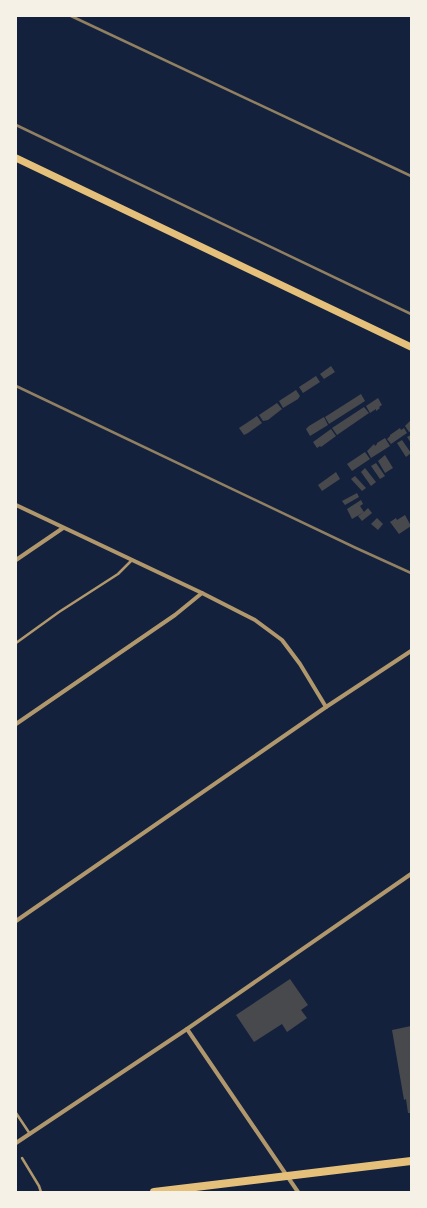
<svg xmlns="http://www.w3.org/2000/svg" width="427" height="1208" viewBox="0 0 427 1208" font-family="'Golos Text',sans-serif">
<rect width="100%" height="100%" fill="#14213d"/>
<g fill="#48494c">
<path d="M 331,366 L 335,372 L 324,379 L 320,374 Z"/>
<path d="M 316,376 L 320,382 L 303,393 L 299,387 Z"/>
<path d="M 296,390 L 300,396 L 298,399 L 283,408 L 279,401 Z"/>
<path d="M 361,394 L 365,401 L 329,424 L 325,417 Z"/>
<path d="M 378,398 L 382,405 L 379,407 L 380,408 L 376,411 L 376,409 L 370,413 L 366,406 Z"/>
<path d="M 277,403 L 282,409 L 268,420 L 263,421 L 259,415 Z"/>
<path d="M 364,407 L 369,413 L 337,435 L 332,428 Z"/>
<path d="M 257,416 L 262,423 L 248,433 L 244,435 L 239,428 Z"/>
<path d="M 324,417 L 328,425 L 310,436 L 306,429 L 309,426 Z"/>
<path d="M 411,420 L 411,431 L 409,432 L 405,426 Z"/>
<path d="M 400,428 L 401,430 L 404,428 L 407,433 L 391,444 L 387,439 L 390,436 L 390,435 Z"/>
<path d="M 331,429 L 336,436 L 321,447 L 320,446 L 317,448 L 313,442 Z"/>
<path d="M 411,435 L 411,443 L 407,437 Z"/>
<path d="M 385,438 L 390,446 L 371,458 L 367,451 L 374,444 L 375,446 L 377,444 L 377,443 Z"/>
<path d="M 402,440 L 411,453 L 406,457 L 397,443 Z"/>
<path d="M 365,452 L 370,459 L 352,471 L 347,464 Z"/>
<path d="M 385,455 L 393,468 L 385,473 L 378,461 Z"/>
<path d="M 376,463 L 385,476 L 380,479 L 371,466 Z"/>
<path d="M 365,468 L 376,482 L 371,486 L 361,472 Z"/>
<path d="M 336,472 L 340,479 L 322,491 L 318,485 Z"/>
<path d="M 355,476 L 366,488 L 362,491 L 351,479 Z"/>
<path d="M 357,493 L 359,497 L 345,505 L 342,501 Z"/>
<path d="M 361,500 L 363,504 L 360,506 L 364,512 L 368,508 L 372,513 L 362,521 L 358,516 L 364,512 L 352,519 L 347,509 Z"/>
<path d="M 405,515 L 411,526 L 399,534 L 390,522 L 396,518 L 397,520 Z"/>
<path d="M 377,518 L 383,524 L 378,530 L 371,524 Z"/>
<path d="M 290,979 L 308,1005 L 301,1010 L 307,1018 L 287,1032 L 282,1024 L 254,1042 L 236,1015 Z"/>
<path d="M 411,1026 L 411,1113 L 408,1113 L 406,1099 L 404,1100 L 392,1030 Z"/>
</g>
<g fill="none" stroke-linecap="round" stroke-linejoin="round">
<g stroke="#b1986c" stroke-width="2.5">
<path d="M 16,643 L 59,612 L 118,574 L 132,560"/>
<path d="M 16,1113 L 30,1134"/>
<path d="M 22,1158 L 39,1186 L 41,1192"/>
</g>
<g stroke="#b1986c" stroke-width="4">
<path d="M 16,505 L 202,593 L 255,620 L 282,640 L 300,664 L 326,707"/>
<path d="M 16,560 L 63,528"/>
<path d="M 16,724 L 175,615 L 202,593"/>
<path d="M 16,921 L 326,707 L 411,651"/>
<path d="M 187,1029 L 298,1192"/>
<path d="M 16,1143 L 187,1029 L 411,874"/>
</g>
<path stroke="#e5c07b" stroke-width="7" d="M 16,158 L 411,347"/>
<path stroke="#e5c07b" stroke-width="8" d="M 154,1192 L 411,1161"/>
<g stroke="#918062" stroke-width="2.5">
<path d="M 71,16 L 411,176"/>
<path d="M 16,125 L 411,314"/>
<path d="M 16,386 L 356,548 L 411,573"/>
</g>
</g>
<rect width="427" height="1208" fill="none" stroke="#f6f1e7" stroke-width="34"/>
</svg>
